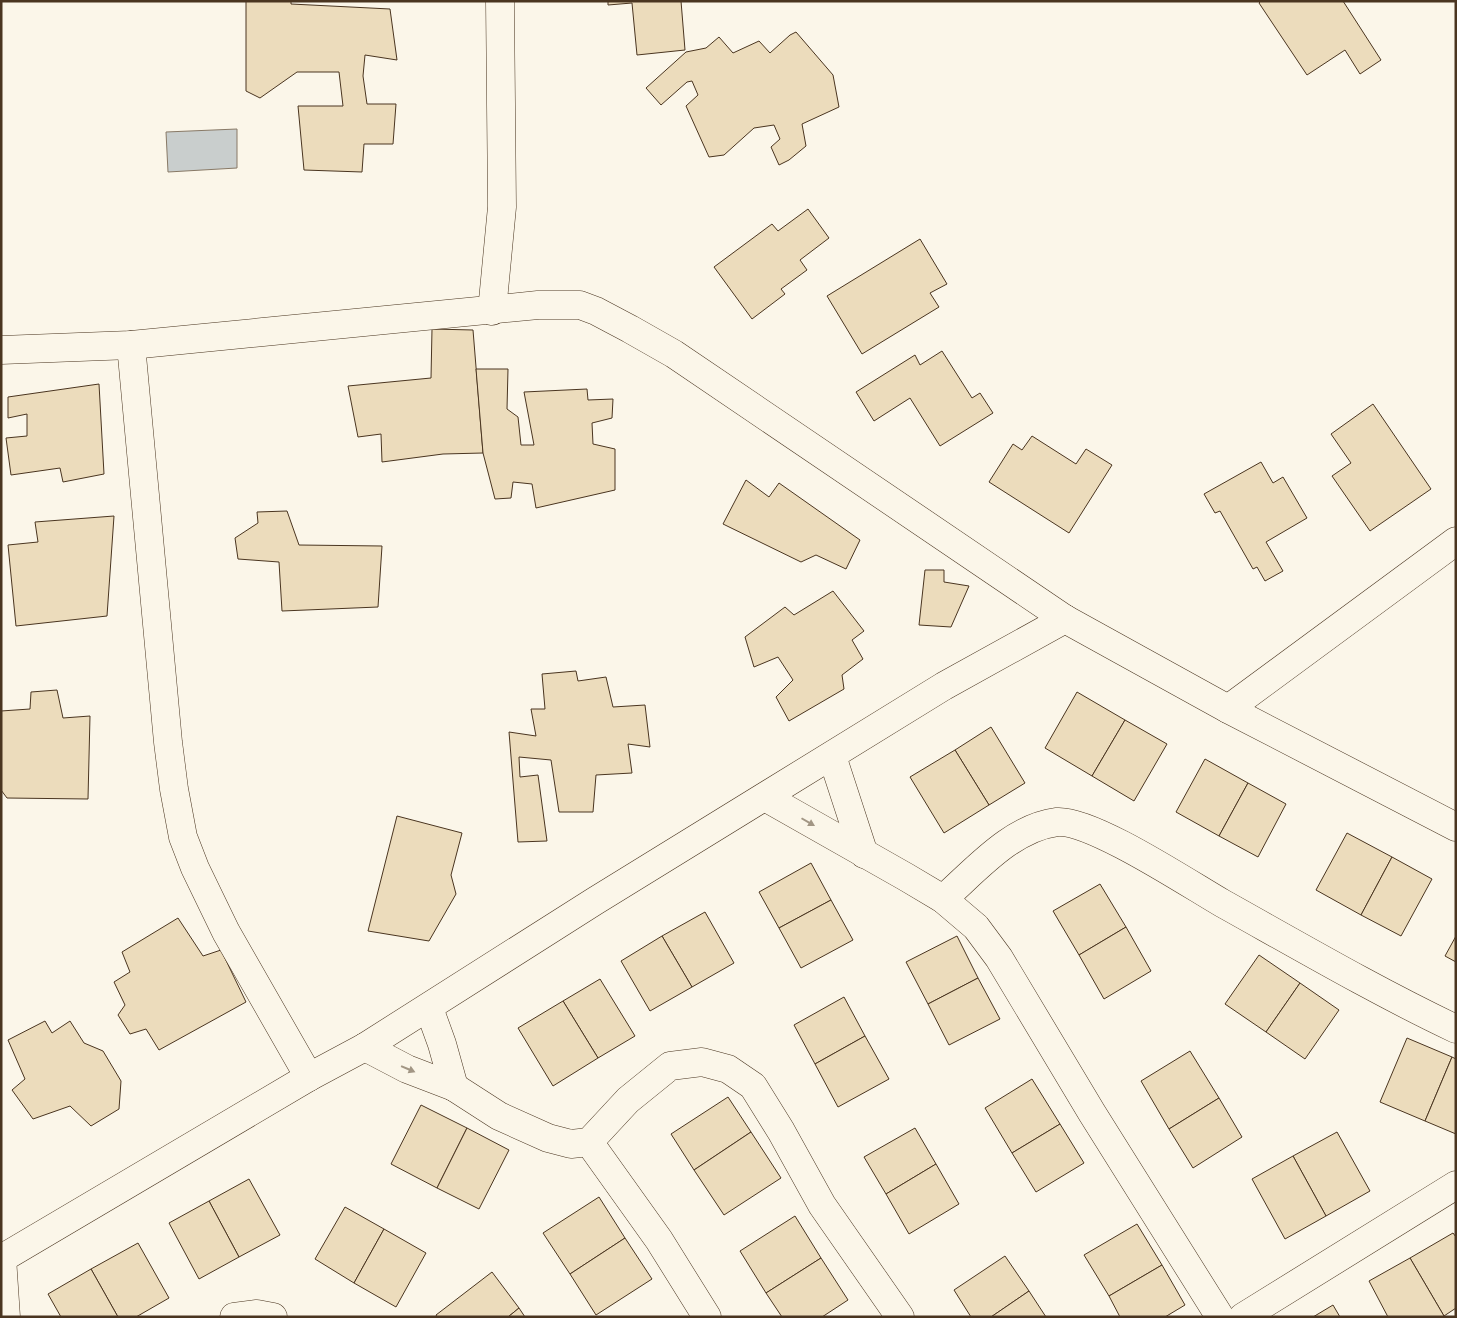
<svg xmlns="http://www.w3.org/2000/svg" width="1457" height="1318" font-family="'Asap Condensed',sans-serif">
<rect width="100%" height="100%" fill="#fbf6e9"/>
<!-- water -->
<path fill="#c9cecd" stroke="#887966" d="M 237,129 L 237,168 L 168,172 L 166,132 Z"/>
<!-- building -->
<g fill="#ecdcbc" stroke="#4a3520">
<path d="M 246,1 L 291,1 L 291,4 L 390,9 L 397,60 L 365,55 L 363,76 L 367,104 L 396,104 L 393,144 L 364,144 L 362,172 L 304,170 L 298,106 L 343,106 L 339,72 L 297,72 L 260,98 L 246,91 Z"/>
<path d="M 608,1 L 681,1 L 685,50 L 637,55 L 632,3 L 608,5 Z"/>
<path d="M 1261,1 L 1343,1 L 1381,60 L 1360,74 L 1345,50 L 1307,75 L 1259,3 Z"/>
<path d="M 796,32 L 833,75 L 839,107 L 802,124 L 806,146 L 789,160 L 779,165 L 771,147 L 780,139 L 774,125 L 754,128 L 724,155 L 709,157 L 686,106 L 698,95 L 692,81 L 687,82 L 661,105 L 646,88 L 686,52 L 706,48 L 719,37 L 733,53 L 759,41 L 770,53 L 790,35 Z"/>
<path d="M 808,209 L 829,238 L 800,260 L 807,270 L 781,289 L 785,294 L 752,319 L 714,267 L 772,224 L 778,231 Z"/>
<path d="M 920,239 L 947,284 L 930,293 L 939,307 L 862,354 L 827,296 Z"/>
<path d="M 432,329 L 473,330 L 483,453 L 443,454 L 382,462 L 381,434 L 358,437 L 348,386 L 431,378 Z"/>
<path d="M 942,351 L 972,398 L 980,393 L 993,413 L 940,446 L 910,398 L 874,421 L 856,392 L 915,355 L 920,365 Z"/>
<path d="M 476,369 L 508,369 L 507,409 L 518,417 L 521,445 L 534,445 L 524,392 L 587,389 L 588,400 L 613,399 L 612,418 L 592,423 L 593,444 L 615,449 L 615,490 L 536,508 L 532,484 L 513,482 L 511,498 L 495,499 L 483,453 Z"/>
<path d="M 99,384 L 104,474 L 63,482 L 60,468 L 11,475 L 6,438 L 27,436 L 27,414 L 8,418 L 8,397 Z"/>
<path d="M 1373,404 L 1431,489 L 1370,531 L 1332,476 L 1351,463 L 1331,434 Z"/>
<path d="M 1032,436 L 1076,464 L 1086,449 L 1112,465 L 1069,533 L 989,482 L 1013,444 L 1022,450 Z"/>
<path d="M 1261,462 L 1273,483 L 1283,477 L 1307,518 L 1266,542 L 1283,571 L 1265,581 L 1257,567 L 1253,569 L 1220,511 L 1215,513 L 1204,494 Z"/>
<path d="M 746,480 L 769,497 L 779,483 L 860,540 L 846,569 L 816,555 L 801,562 L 723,524 Z"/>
<path d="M 287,511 L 299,545 L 382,546 L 378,607 L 282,611 L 279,562 L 238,559 L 235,538 L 258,523 L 257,512 Z"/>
<path d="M 114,516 L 107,616 L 16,626 L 8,545 L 38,542 L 35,522 Z"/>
<path d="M 925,570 L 944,570 L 944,582 L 969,586 L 951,627 L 919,625 Z"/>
<path d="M 833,591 L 864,631 L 852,640 L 863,659 L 842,675 L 844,689 L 789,721 L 776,697 L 793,680 L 778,657 L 754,667 L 745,637 L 785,607 L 794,615 Z"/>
<path d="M 576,671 L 578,681 L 606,677 L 613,707 L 645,705 L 650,747 L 628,744 L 632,773 L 596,775 L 593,812 L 559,812 L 551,760 L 519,757 L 520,777 L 538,775 L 547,841 L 518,842 L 509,732 L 536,736 L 531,709 L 545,709 L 542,674 Z"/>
<path d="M 57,690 L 63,718 L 90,716 L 88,799 L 7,798 L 1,790 L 1,711 L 30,709 L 31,692 Z"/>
<path d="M 1077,692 L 1125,720 L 1092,776 L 1045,748 Z"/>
<path d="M 1125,720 L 1167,744 L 1134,801 L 1092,776 Z"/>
<path d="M 991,727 L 1025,783 L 989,805 L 955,750 Z"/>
<path d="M 955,750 L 989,805 L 944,833 L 910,777 Z"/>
<path d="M 1205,759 L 1248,783 L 1219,836 L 1176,812 Z"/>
<path d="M 1248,783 L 1286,804 L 1258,857 L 1219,836 Z"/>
<path d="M 397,816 L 462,833 L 451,875 L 456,894 L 429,941 L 368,931 Z"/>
<path d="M 1347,833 L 1392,857 L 1361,915 L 1316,890 Z"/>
<path d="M 1392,857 L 1432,879 L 1401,936 L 1361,915 Z"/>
<path d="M 811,863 L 831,900 L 779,928 L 759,892 Z"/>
<path d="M 1100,884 L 1126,927 L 1079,955 L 1053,911 Z"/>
<path d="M 831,900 L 853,940 L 801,968 L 779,928 Z"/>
<path d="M 705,912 L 734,963 L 692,987 L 662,936 Z"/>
<path d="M 178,918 L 203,956 L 221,950 L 246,1002 L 159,1050 L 146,1029 L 130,1034 L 118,1015 L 125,1005 L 114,982 L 130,972 L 122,952 Z"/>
<path d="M 1126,927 L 1151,971 L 1104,999 L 1079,955 Z"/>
<path d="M 662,936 L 692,987 L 650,1011 L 621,961 Z"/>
<path d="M 957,936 L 978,978 L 928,1004 L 906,962 Z"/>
<path d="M 1456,936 L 1456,962 L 1445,956 Z"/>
<path d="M 1259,955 L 1300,983 L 1266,1032 L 1225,1004 Z"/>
<path d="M 978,978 L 1000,1019 L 949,1045 L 928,1004 Z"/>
<path d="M 600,979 L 635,1036 L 598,1058 L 563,1001 Z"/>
<path d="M 1300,983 L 1339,1010 L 1305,1059 L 1266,1032 Z"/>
<path d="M 844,997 L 865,1036 L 815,1064 L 794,1025 Z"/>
<path d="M 563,1001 L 598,1058 L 553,1086 L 518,1028 Z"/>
<path d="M 45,1021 L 52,1033 L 70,1021 L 84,1043 L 103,1051 L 121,1081 L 119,1109 L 91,1126 L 70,1106 L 33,1119 L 12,1090 L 25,1079 L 8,1040 Z"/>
<path d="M 865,1036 L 889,1079 L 838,1107 L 815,1064 Z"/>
<path d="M 1407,1038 L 1452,1057 L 1425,1121 L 1380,1102 Z"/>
<path d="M 1190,1051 L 1219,1098 L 1169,1129 L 1141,1081 Z"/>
<path d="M 1452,1057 L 1456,1059 L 1456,1134 L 1425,1121 Z"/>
<path d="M 1032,1079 L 1060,1124 L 1012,1153 L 985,1108 Z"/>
<path d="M 728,1097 L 751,1132 L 694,1170 L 671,1134 Z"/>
<path d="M 1219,1098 L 1242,1137 L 1193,1168 L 1169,1129 Z"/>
<path d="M 421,1105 L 467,1128 L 437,1188 L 391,1164 Z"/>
<path d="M 1060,1124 L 1084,1163 L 1036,1192 L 1012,1153 Z"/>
<path d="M 467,1128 L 509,1150 L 479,1209 L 437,1188 Z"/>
<path d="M 915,1128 L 936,1164 L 886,1194 L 864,1157 Z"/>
<path d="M 751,1132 L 781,1178 L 724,1215 L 694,1170 Z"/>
<path d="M 1337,1132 L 1370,1191 L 1326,1216 L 1293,1156 Z"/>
<path d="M 1293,1156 L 1326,1216 L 1285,1239 L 1252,1179 Z"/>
<path d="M 936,1164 L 959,1204 L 909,1234 L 886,1194 Z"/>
<path d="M 249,1179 L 280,1235 L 239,1257 L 209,1201 Z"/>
<path d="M 599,1197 L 625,1238 L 570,1274 L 543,1233 Z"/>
<path d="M 209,1201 L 239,1257 L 199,1279 L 169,1223 Z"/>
<path d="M 345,1207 L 384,1229 L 354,1283 L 315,1259 Z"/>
<path d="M 795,1216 L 821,1258 L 766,1293 L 740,1251 Z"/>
<path d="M 1137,1224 L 1162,1265 L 1109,1296 L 1084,1255 Z"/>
<path d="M 384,1229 L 426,1253 L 396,1307 L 354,1283 Z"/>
<path d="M 1453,1233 L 1456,1237 L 1456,1308 L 1444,1316 L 1410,1258 Z"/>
<path d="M 625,1238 L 652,1279 L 596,1315 L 570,1274 Z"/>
<path d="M 138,1243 L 169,1298 L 136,1317 L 118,1317 L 91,1269 Z"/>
<path d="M 1005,1256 L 1029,1291 L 991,1317 L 971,1317 L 954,1290 Z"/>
<path d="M 821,1258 L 848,1300 L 822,1317 L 782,1317 L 766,1293 Z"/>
<path d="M 1410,1258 L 1444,1316 L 1442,1317 L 1388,1317 L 1369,1281 Z"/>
<path d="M 1162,1265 L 1185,1305 L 1165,1317 L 1120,1317 L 1109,1296 Z"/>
<path d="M 91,1269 L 118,1317 L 61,1317 L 48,1294 Z"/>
<path d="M 492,1272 L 519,1308 L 508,1317 L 437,1317 L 436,1315 Z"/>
<path d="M 1029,1291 L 1046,1317 L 991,1317 Z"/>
<path d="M 1333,1305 L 1340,1317 L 1313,1317 Z"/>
<path d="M 519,1308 L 525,1317 L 508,1317 Z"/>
</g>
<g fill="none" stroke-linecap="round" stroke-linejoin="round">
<defs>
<g id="minor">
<path d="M 492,311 L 502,207 L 500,1"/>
<path d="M 131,345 L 168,742 L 174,789 L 183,837 L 195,868 L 226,932 L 309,1077"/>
<path d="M 1,350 L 131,345 L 538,305 L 580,305 L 596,311 L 630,329 L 674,354 L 1065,619 L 1228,709 L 1456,827"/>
<path d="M 1228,709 L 1456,541"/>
<path d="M 832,756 L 864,854"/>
<path d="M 765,797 L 906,877 L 943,899 L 976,927 L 999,958 L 1092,1113 L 1220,1317"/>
<path d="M 943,899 C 976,870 1011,828 1057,822 C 1091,819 1189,884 1222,903 C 1299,946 1376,991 1456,1029"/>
<path d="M 429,1008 L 442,1044 L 454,1087"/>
<path d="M 365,1047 L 407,1069 L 454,1087 L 499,1116 L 548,1138 L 571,1144 L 589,1142 L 628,1100 L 670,1066 L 702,1062 L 728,1069 L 753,1086 L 781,1131 L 822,1205 L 900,1317"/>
<path d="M 589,1142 L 659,1240 L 707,1317"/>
<path d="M 2,1258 L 6,1317"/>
<path d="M 1,1259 L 309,1077 L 365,1047 L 595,901 L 944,686 L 1065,619"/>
<path d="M 234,1317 L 257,1314 L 273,1317"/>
<path d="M 1243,1317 L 1456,1185"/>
</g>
</defs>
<!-- minor casing -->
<use href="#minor" stroke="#4a3520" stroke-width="29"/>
<!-- minor -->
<use href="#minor" stroke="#fbf6e9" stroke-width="28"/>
</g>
<!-- one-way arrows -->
<defs><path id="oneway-solid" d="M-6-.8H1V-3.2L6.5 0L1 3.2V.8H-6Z" transform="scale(1.25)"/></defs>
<g fill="#a29684">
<use href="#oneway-solid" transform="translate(808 822) rotate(30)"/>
<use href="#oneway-solid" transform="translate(408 1069) rotate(23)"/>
</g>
<!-- border -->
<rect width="1457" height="1318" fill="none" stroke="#4a3520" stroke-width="5"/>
</svg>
